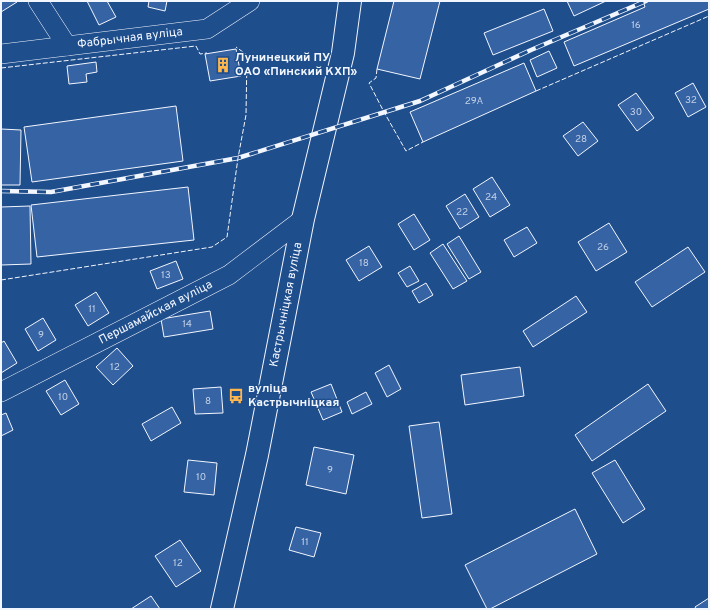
<svg xmlns="http://www.w3.org/2000/svg" width="710" height="610" font-family="Overpass,sans-serif">
<rect width="100%" height="100%" fill="#1f4e8c"/>
<!-- building -->
<g fill="#3563a3" stroke="#f2f6ff">
<path d="M 1,1 L 16,1 L 17,2 L 1,12 Z"/>
<path d="M 87,1 L 107,1 L 116,17 L 99,25 Z"/>
<path d="M 149,1 L 167,1 L 165,11 L 148,7 Z"/>
<path d="M 394,1 L 440,1 L 420,79 L 377,69 Z"/>
<path d="M 567,1 L 606,1 L 574,16 Z"/>
<path d="M 643,1 L 709,1 L 709,9 L 574,66 L 564,42 L 645,7 Z"/>
<path d="M 544,9 L 553,31 L 493,55 L 484,33 Z"/>
<path d="M 236,49 L 241,76 L 210,81 L 205,54 Z"/>
<path d="M 549,51 L 557,68 L 537,77 L 530,60 Z"/>
<path d="M 96,62 L 97,72 L 86,74 L 87,82 L 69,84 L 67,66 Z"/>
<path d="M 524,63 L 536,91 L 423,142 L 410,112 Z"/>
<path d="M 693,83 L 706,107 L 688,117 L 675,93 Z"/>
<path d="M 636,93 L 654,118 L 637,131 L 618,105 Z"/>
<path d="M 176,106 L 183,161 L 32,182 L 24,127 Z"/>
<path d="M 583,122 L 598,141 L 578,156 L 563,136 Z"/>
<path d="M 1,129 L 21,130 L 20,185 L 1,185 Z"/>
<path d="M 492,177 L 510,205 L 490,217 L 473,189 Z"/>
<path d="M 188,187 L 194,240 L 37,257 L 31,205 Z"/>
<path d="M 465,194 L 479,217 L 460,229 L 446,206 Z"/>
<path d="M 30,206 L 31,264 L 1,265 L 1,207 Z"/>
<path d="M 414,214 L 430,240 L 414,250 L 398,224 Z"/>
<path d="M 609,223 L 627,252 L 596,271 L 578,242 Z"/>
<path d="M 527,227 L 537,243 L 514,257 L 504,240 Z"/>
<path d="M 459,236 L 481,272 L 469,279 L 447,244 Z"/>
<path d="M 443,244 L 467,281 L 453,289 L 430,253 Z"/>
<path d="M 369,246 L 382,267 L 359,281 L 346,260 Z"/>
<path d="M 688,247 L 705,272 L 652,307 L 635,282 Z"/>
<path d="M 176,261 L 183,279 L 157,289 L 150,271 Z"/>
<path d="M 410,266 L 419,281 L 407,287 L 398,273 Z"/>
<path d="M 426,283 L 433,295 L 419,303 L 412,291 Z"/>
<path d="M 96,292 L 109,313 L 88,326 L 75,305 Z"/>
<path d="M 576,296 L 587,312 L 533,347 L 523,331 Z"/>
<path d="M 210,311 L 213,329 L 164,337 L 161,319 Z"/>
<path d="M 43,318 L 56,340 L 38,351 L 25,329 Z"/>
<path d="M 4,341 L 17,363 L 1,373 L 1,343 Z"/>
<path d="M 117,348 L 133,366 L 113,385 L 96,367 Z"/>
<path d="M 389,365 L 401,389 L 387,397 L 375,373 Z"/>
<path d="M 520,367 L 524,396 L 465,405 L 461,375 Z"/>
<path d="M 65,380 L 79,404 L 61,415 L 46,391 Z"/>
<path d="M 331,384 L 342,412 L 323,420 L 311,392 Z"/>
<path d="M 648,384 L 666,411 L 592,461 L 575,435 Z"/>
<path d="M 221,387 L 223,413 L 195,414 L 193,389 Z"/>
<path d="M 366,392 L 372,404 L 352,414 L 347,402 Z"/>
<path d="M 172,407 L 181,423 L 151,441 L 142,424 Z"/>
<path d="M 6,413 L 13,430 L 1,436 L 1,415 Z"/>
<path d="M 439,422 L 452,514 L 422,518 L 409,426 Z"/>
<path d="M 314,447 L 354,455 L 346,494 L 306,485 Z"/>
<path d="M 188,460 L 217,463 L 214,495 L 184,492 Z"/>
<path d="M 615,460 L 645,509 L 623,523 L 592,473 Z"/>
<path d="M 575,509 L 597,554 L 490,609 L 487,609 L 465,565 Z"/>
<path d="M 296,527 L 321,533 L 314,557 L 289,550 Z"/>
<path d="M 180,540 L 201,571 L 176,587 L 155,556 Z"/>
<path d="M 151,596 L 160,609 L 131,609 Z"/>
<path d="M 709,598 L 709,609 L 696,609 L 695,607 Z"/>
</g>
<g fill="none" stroke-linecap="round" stroke-linejoin="round">
<defs>
<g id="minor">
<path d="M 38,1 L 67,46"/>
<path id="s1" d="M 1,54 L 207,29 L 250,1"/>
<path id="s2" d="M 1,392 L 229,275 L 303,219"/>
</g>
<g id="major">
<path id="s3" d="M 222,609 L 257,455 L 303,219 L 343,53 L 350,1"/>
</g>
</defs>
<!-- minor casing -->
<use href="#minor" stroke="#f2f6ff" stroke-width="20"/>
<!-- major casing -->
<use href="#major" stroke="#f2f6ff" stroke-width="24"/>
<!-- minor -->
<use href="#minor" stroke="#1f4e8c" stroke-width="19"/>
<!-- major -->
<use href="#major" stroke="#1f4e8c" stroke-width="22"/>
<defs>
<path id="rail" d="M 1,191 L 51,192 L 238,158 L 420,101 L 531,50 L 646,1"/>
</defs>
<!-- rail casing -->
<use href="#rail" stroke="#f2f6ff" stroke-width="4.5"/>
<!-- rail -->
<use href="#rail" stroke="#1f4e8c" stroke-width="3" stroke-dasharray="9" stroke-linecap="butt"/>
<!-- fence -->
<g stroke="#f2f6ff" stroke-width="1" stroke-dasharray="5 2" stroke-linecap="butt">
<path d="M 1,68 L 196,46 L 200,54 L 207,53"/>
<path d="M 377,69 L 376,78 L 369,83 L 384,112 L 406,151 L 423,142"/>
<path d="M 536,91 L 709,16"/>
<path d="M 1,280 L 212,247 L 227,237 L 238,158 L 246,115 L 247,55 L 236,47"/>
</g>
</g>
<!-- icons -->
<defs>
<symbol id="building-bare" viewBox="-9 -9 18 18"><path d="M-4-6H4V6H1V3H-1V6H-4ZM-2.5-4.3h1.7v1.8h-1.7ZM.8-4.3h1.7v1.8H.8ZM-2.5-1h1.7V.8h-1.7ZM.8-1h1.7V.8H.8Z" fill="#ffb74d" stroke="#1f4e8c" stroke-width="2.5" paint-order="stroke"/></symbol>
<symbol id="bus-bare" viewBox="-9 -9 18 18"><path d="M-5-6H5V4H4V6H2V4H-2V6H-4V4H-5ZM-3.5-4V0h7V-4ZM-3.5 1.2v1.5H-2V1.2ZM2 1.2v1.5H3.5V1.2Z" fill="#ffb74d" stroke="#1f4e8c" stroke-width="2.5" paint-order="stroke"/></symbol>
</defs>
<g fill-rule="evenodd">
<use href="#building-bare" x="212" y="54" width="22" height="22"/>
<use href="#bus-bare" x="225" y="385" width="22" height="22"/>
</g>
<g text-anchor="middle" dominant-baseline="central" stroke-width="3" stroke-linejoin="round" paint-order="stroke">
<!-- number labels -->
<g font-size="10" fill="#c3d1e8">
<text x="636" y="25">16</text>
<text x="691" y="100">32</text>
<text x="474" y="101">29А</text>
<text x="636" y="112">30</text>
<text x="581" y="139">28</text>
<text x="491" y="197">24</text>
<text x="462" y="212">22</text>
<text x="603" y="247">26</text>
<text x="364" y="263">18</text>
<text x="166" y="275">13</text>
<text x="92" y="309">11</text>
<text x="187" y="324">14</text>
<text x="41" y="335">9</text>
<text x="115" y="367">12</text>
<text x="63" y="397">10</text>
<text x="208" y="401">8</text>
<text x="330" y="470">9</text>
<text x="201" y="477">10</text>
<text x="305" y="542">11</text>
<text x="178" y="563">12</text>
</g>
<!-- street labels -->
<g font-size="12" fill="#f2f6ff" stroke="#1f4e8c">
<text stroke="none"><textPath href="#s1" startOffset="130">Фабрычная вуліца</textPath></text>
<text stroke="none"><textPath href="#s3" startOffset="311">Кастрычніцкая вуліца</textPath></text>
<text stroke="none"><textPath href="#s2" startOffset="174">Першамайская вуліца</textPath></text>
</g>
<!-- poi labels -->
<g font-size="12" font-weight="bold" fill="#f2f6ff" stroke="#1f4e8c" text-anchor="start">
<text x="235" y="58">Лунинецкий ПУ<tspan x="235" dy="14">ОАО «Пинский КХП»</tspan></text>
<text x="248" y="389">вуліца<tspan x="248" dy="14">Кастрычніцкая</tspan></text>
</g>
</g>
<!-- border -->
<rect width="710" height="610" fill="none" stroke="#f2f6ff" stroke-width="4"/>
</svg>
